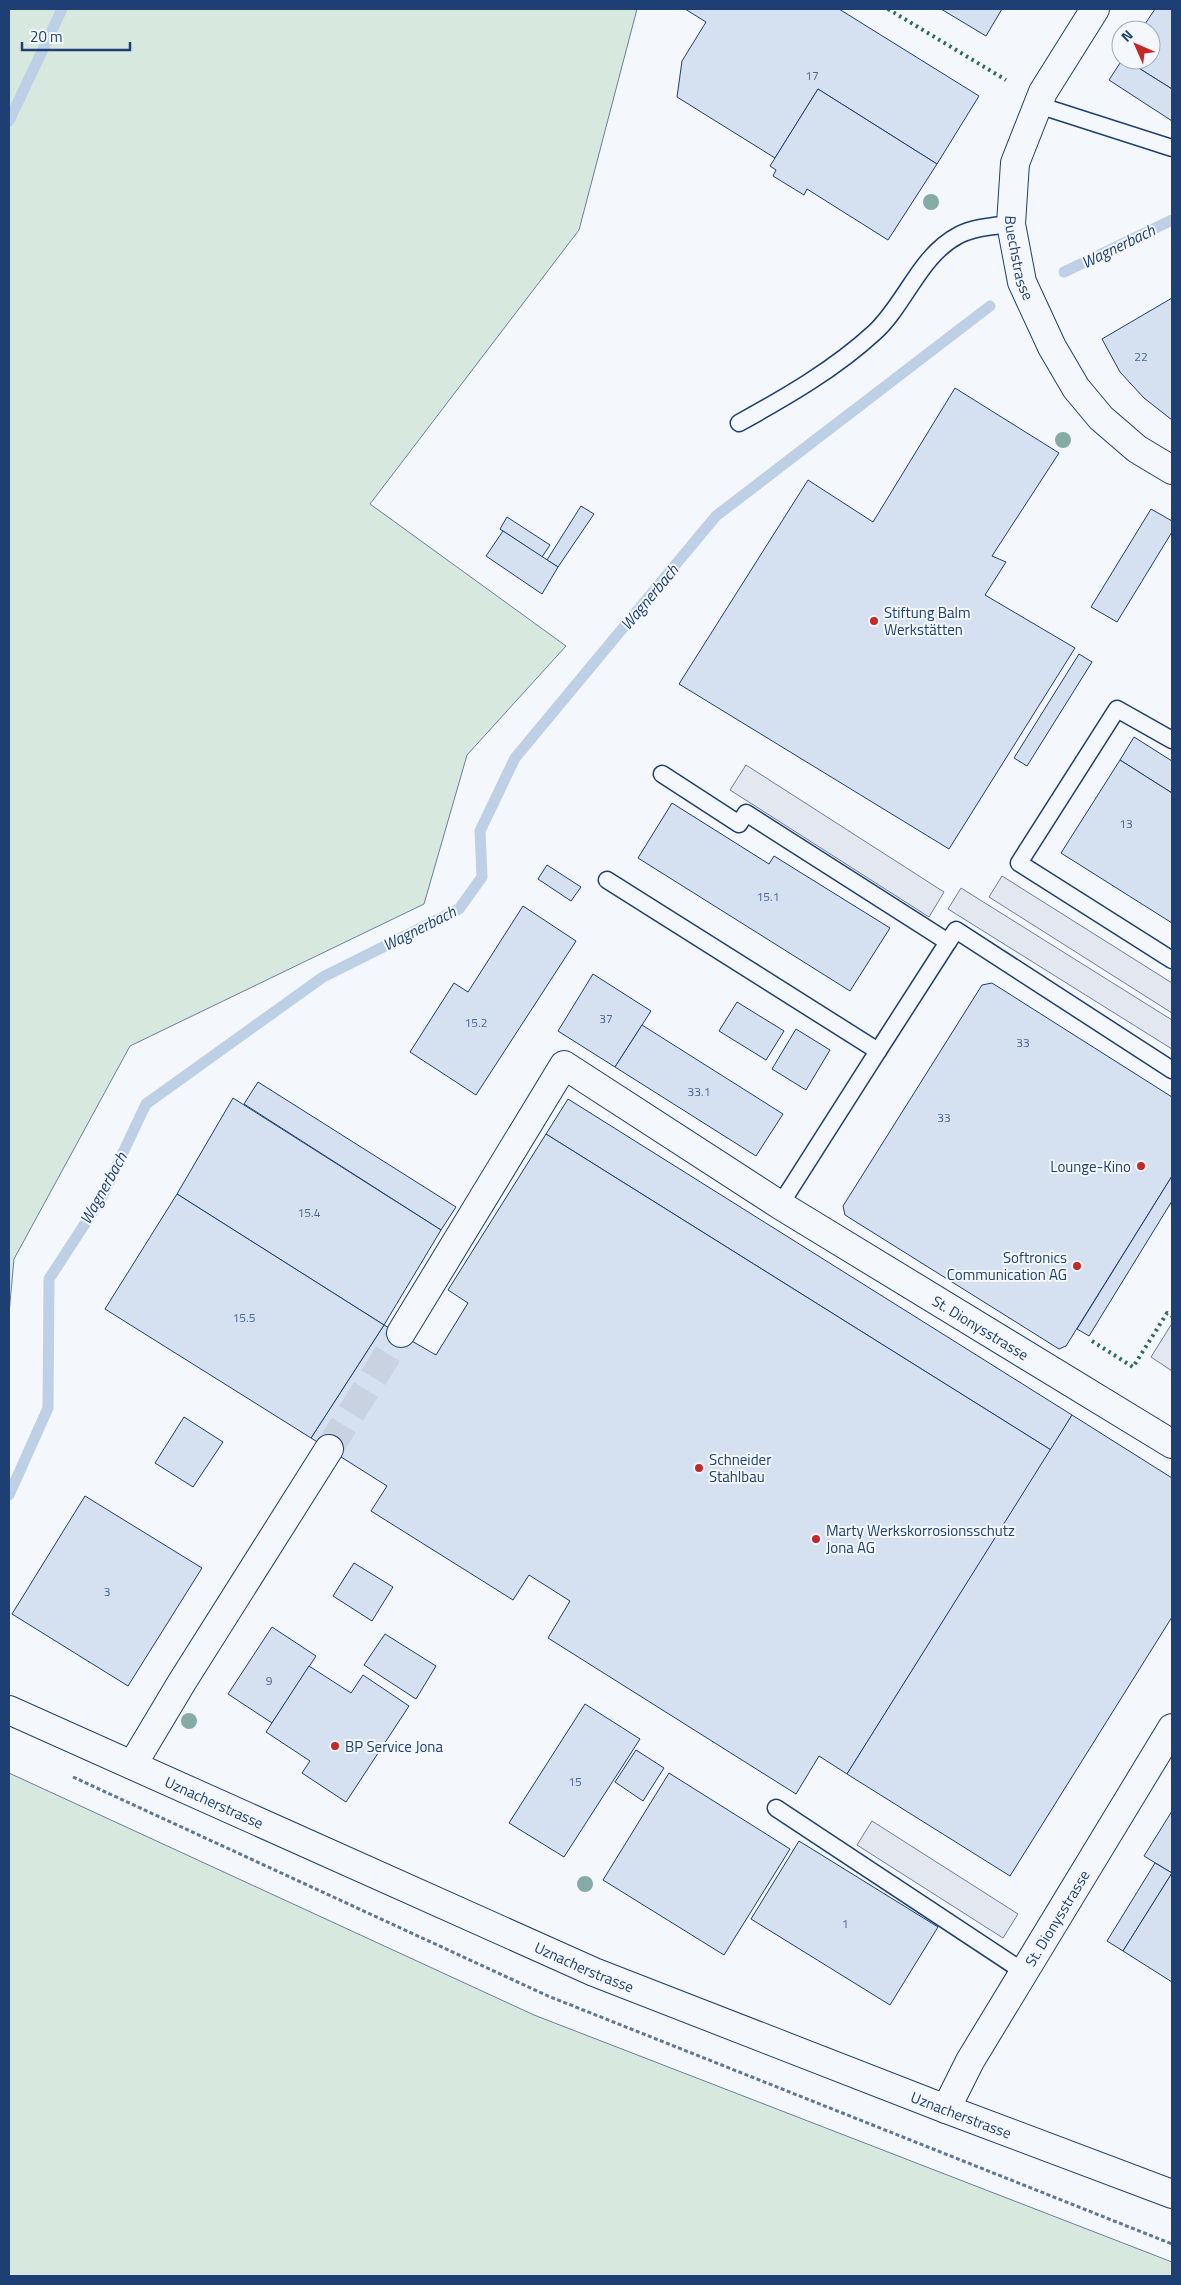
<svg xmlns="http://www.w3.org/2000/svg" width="1181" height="2285" font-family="'Titillium Web',sans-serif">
<rect width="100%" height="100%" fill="#f4f7fb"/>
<!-- green -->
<g fill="#d7e8df" stroke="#687fa3">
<path d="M 9,9 L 637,9 L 579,230 L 370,504 L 566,646 L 467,755 L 424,904 L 130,1046 L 14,1259 L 9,1314 Z"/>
<path d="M 9,1773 L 534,2015 L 1172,2262 L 1172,2276 L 9,2276 Z"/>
</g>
<!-- parking -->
<g fill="#e3e8f0" stroke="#687fa3">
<path d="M 746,765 L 944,892 L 929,917 L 730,790 Z"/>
<path d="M 1002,876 L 1172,983 L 1172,1013 L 989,897 Z"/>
<path d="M 961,888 L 1172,1020 L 1172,1049 L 948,909 Z"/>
<path d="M 1171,1325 L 1172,1326 L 1172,1371 L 1151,1357 Z"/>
<path d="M 872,1821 L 1018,1914 L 1003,1938 L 857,1845 Z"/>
</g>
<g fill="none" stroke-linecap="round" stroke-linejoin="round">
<!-- stream -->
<g stroke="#bed0e5" stroke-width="11">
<path d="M 9,121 L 62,9"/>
<path d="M 1064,272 L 1172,220"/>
<path d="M 9,1495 L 48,1408 L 49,1279 L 101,1199 L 146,1104 L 323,977 L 459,909 L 482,877 L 480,831 L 515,758 L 716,516 L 990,306"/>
</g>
</g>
<!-- building -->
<g fill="#d5e0f0" stroke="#1d3f73">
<path d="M 685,9 L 839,9 L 979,96 L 937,164 L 818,89 L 775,158 L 677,97 L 682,61 L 706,22 Z"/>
<path d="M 941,9 L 1002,9 L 986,36 Z"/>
<path d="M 1155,9 L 1172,9 L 1172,89 L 1126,60 L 1151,60 L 1151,30 L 1141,30 Z"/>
<path d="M 1122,60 L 1126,60 L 1172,89 L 1172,121 L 1109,80 Z"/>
<path d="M 818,89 L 937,164 L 888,240 L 807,189 L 804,195 L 773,176 L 776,170 L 770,166 Z"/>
<path d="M 1172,298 L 1172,420 L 1144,398 L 1120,372 L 1102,339 Z"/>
<path d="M 955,388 L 1059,453 L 992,556 L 1006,562 L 985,595 L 1075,648 L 949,849 L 679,684 L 808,480 L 873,522 Z"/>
<path d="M 581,506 L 594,514 L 558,567 L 547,560 Z"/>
<path d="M 1151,509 L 1172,521 L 1172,532 L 1117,622 L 1091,607 Z"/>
<path d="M 507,517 L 550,545 L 542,557 L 500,529 Z"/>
<path d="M 503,531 L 558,567 L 542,594 L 486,556 Z"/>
<path d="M 1079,654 L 1092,662 L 1027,766 L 1014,758 Z"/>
<path d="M 1134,737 L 1172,761 L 1172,793 L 1120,760 Z"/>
<path d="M 1120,760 L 1172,793 L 1172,923 L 1061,853 Z"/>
<path d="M 672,803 L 769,864 L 774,856 L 890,928 L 850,991 L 638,858 Z"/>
<path d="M 547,865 L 581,887 L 571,901 L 538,879 Z"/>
<path d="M 523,906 L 576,941 L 476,1095 L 410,1052 L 454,983 L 468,992 Z"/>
<path d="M 593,974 L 651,1011 L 615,1067 L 558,1031 Z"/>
<path d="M 992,983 L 1172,1097 L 1172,1176 L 1066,1346 L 1059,1349 L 845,1215 L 843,1206 L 982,985 Z"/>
<path d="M 737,1002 L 784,1031 L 766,1060 L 719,1031 Z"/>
<path d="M 642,1025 L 783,1114 L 756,1156 L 615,1067 Z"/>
<path d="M 796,1029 L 830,1050 L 806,1090 L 772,1069 Z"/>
<path d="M 258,1082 L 456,1207 L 441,1230 L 244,1104 Z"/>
<path d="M 233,1098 L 441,1230 L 384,1325 L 177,1194 Z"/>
<path d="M 568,1099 L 1072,1415 L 1051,1450 L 546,1134 Z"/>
<path d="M 546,1134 L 1051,1450 L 847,1774 L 819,1756 L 796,1794 L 548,1638 L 570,1601 L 529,1575 L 513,1600 L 371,1511 L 387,1486 L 311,1438 L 384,1325 L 436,1355 L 468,1303 L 448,1290 Z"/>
<path d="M 1172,1176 L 1172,1201 L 1089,1336 L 1077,1329 Z"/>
<path d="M 177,1194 L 384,1325 L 311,1438 L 105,1309 Z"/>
<path d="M 1072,1415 L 1172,1478 L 1172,1617 L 1010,1876 L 847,1774 Z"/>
<path d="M 184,1417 L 223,1442 L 193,1487 L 155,1463 Z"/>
<path d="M 85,1496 L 202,1568 L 128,1686 L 12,1614 Z"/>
<path d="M 354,1563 L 393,1587 L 372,1621 L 333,1596 Z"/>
<path d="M 272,1627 L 316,1656 L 272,1723 L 228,1694 Z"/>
<path d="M 385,1634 L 436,1666 L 416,1699 L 364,1665 Z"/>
<path d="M 309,1666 L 351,1693 L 363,1675 L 409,1706 L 346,1802 L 302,1773 L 310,1761 L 266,1732 Z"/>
<path d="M 585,1704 L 640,1739 L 564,1857 L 509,1823 Z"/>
<path d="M 636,1750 L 664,1768 L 643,1801 L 615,1782 Z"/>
<path d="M 669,1773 L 790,1849 L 724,1955 L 603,1880 Z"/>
<path d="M 1172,1811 L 1172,1873 L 1144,1856 Z"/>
<path d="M 799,1841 L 938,1927 L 890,2005 L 751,1919 Z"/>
<path d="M 1155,1863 L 1172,1873 L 1123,1951 L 1107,1941 Z"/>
<path d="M 1172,1873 L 1172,1982 L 1123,1951 Z"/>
</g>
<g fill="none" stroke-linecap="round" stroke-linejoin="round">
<!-- minor-tunnel -->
<path stroke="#c9d2e0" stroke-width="28" stroke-dasharray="28 14" stroke-linecap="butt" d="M 329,1449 L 401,1333"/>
<defs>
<g id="service">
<path d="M 1038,105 L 1172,148"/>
<path d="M 739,423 C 786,397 835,369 875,332 C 906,303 920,255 959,235 C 974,227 995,226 1011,224"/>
<path d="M 1172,740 L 1117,709 L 1019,863 L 1172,960"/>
<path d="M 662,774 L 739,824 L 746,813 L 948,942 L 878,1051"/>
<path d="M 607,880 L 878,1051 L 780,1205"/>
<path d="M 948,942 L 956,930 L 1172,1070"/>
<path d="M 776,1808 L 1024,1972"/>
</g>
<g id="minor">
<path id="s1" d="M 1095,9 L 1043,92 L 1015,163 L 1011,224 L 1022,282 L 1052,347 L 1076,388 L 1101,418 L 1137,449 L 1172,470"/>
<path id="s2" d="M 401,1333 L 564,1065 L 780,1205 L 1172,1444"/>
<path d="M 133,1764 L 182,1682 L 329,1449"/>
<path id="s3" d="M 946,2109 L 970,2061 L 1172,1728"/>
</g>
<g id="primary">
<path id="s4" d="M 9,1710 L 594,1972 L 946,2109 L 1172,2194"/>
</g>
</defs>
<!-- service casing -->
<use href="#service" stroke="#1d3f73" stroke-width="19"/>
<!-- minor casing -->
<use href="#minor" stroke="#1d3f73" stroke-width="30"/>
<!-- primary casing -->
<use href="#primary" stroke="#1d3f73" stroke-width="30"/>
<!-- path -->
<path stroke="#5e769c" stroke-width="3" stroke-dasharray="4 2.5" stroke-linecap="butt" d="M 73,1777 L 548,1996 L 1172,2244"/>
<!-- service -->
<use href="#service" stroke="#f4f7fb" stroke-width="16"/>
<!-- minor -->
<use href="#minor" stroke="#f4f7fb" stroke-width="28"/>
<!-- primary -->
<use href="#primary" stroke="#f4f7fb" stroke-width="28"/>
<!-- hedge -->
<g stroke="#2c6c60" stroke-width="4" stroke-dasharray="2.5 4" stroke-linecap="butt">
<path d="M 888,9 L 1006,80"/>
<path d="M 1092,1341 L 1133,1367 L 1167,1313 L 1172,1316"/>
</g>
</g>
<!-- trees -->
<g fill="#86aba6">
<circle cx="931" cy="202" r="8"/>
<circle cx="1063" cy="440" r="8"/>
<circle cx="189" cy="1721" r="8"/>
<circle cx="585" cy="1884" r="8"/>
</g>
<!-- markers -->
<g fill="#c62828" stroke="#f4f7fb" stroke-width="2">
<circle cx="874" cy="621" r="5"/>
<circle cx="1141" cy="1166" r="5"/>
<circle cx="1077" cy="1266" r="5"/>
<circle cx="699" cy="1468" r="5"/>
<circle cx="816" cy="1539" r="5"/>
<circle cx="335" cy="1746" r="5"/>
</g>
<g text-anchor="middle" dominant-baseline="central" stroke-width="4" stroke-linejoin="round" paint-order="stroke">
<!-- number labels -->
<g font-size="12" fill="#4b6792">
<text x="812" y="75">17</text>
<text x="1141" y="356">22</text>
<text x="1126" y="823">13</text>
<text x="768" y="896">15.1</text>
<text x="606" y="1018">37</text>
<text x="476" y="1022">15.2</text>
<text x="1023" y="1042">33</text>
<text x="699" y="1091">33.1</text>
<text x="944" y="1117">33</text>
<text x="309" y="1212">15.4</text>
<text x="244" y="1317">15.5</text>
<text x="107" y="1591">3</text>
<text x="269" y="1680">9</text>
<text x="575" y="1781">15</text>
<text x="845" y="1923">1</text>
</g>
<!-- street labels -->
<g font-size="15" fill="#1d3f73" stroke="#f4f7fb">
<text stroke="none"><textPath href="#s1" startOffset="270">Buechstrasse</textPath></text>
<text stroke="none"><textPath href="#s2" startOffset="806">St. Dionysstrasse</textPath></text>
<text stroke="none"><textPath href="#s4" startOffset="225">Uznacherstrasse</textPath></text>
<text stroke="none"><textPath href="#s3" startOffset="221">St. Dionysstrasse</textPath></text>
<text stroke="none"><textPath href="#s4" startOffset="630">Uznacherstrasse</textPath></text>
<text stroke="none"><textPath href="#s4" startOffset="1035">Uznacherstrasse</textPath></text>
</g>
<!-- poi labels -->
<g font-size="15" fill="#1d3f73" stroke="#f4f7fb" text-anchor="start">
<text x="884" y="612">Stiftung Balm<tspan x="884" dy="17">Werkstätten</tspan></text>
<text x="1131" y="1166" text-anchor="end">Lounge-Kino</text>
<text x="1067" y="1257" text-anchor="end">Softronics<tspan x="1067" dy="17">Communication AG</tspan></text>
<text x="709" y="1459">Schneider<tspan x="709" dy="17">Stahlbau</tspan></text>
<text x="826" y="1530">Marty Werkskorrosionsschutz<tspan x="826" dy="17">Jona AG</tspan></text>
<text x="345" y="1746">BP Service Jona</text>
</g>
<!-- water labels -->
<g font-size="16" font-style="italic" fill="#1d3f73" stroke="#f4f7fb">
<text transform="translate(1118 246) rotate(-26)">Wagnerbach</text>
<text transform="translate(649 597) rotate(-50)">Wagnerbach</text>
<text transform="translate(419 928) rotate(-27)">Wagnerbach</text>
<text transform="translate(103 1188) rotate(-61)">Wagnerbach</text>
</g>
</g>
<!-- border -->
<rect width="1181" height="2285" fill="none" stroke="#1d3f73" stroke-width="20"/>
<!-- north arrow -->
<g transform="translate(1136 45) rotate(315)"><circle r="24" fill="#f4f7fb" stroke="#9eadc5"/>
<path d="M0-4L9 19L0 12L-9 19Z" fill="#c62828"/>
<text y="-8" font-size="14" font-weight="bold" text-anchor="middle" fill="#1d3f73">N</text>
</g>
<!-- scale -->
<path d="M22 42v8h108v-8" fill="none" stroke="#1d3f73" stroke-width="2.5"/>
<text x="30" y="42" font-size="15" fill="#1d3f73" stroke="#f4f7fb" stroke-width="4" paint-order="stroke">20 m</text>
</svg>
